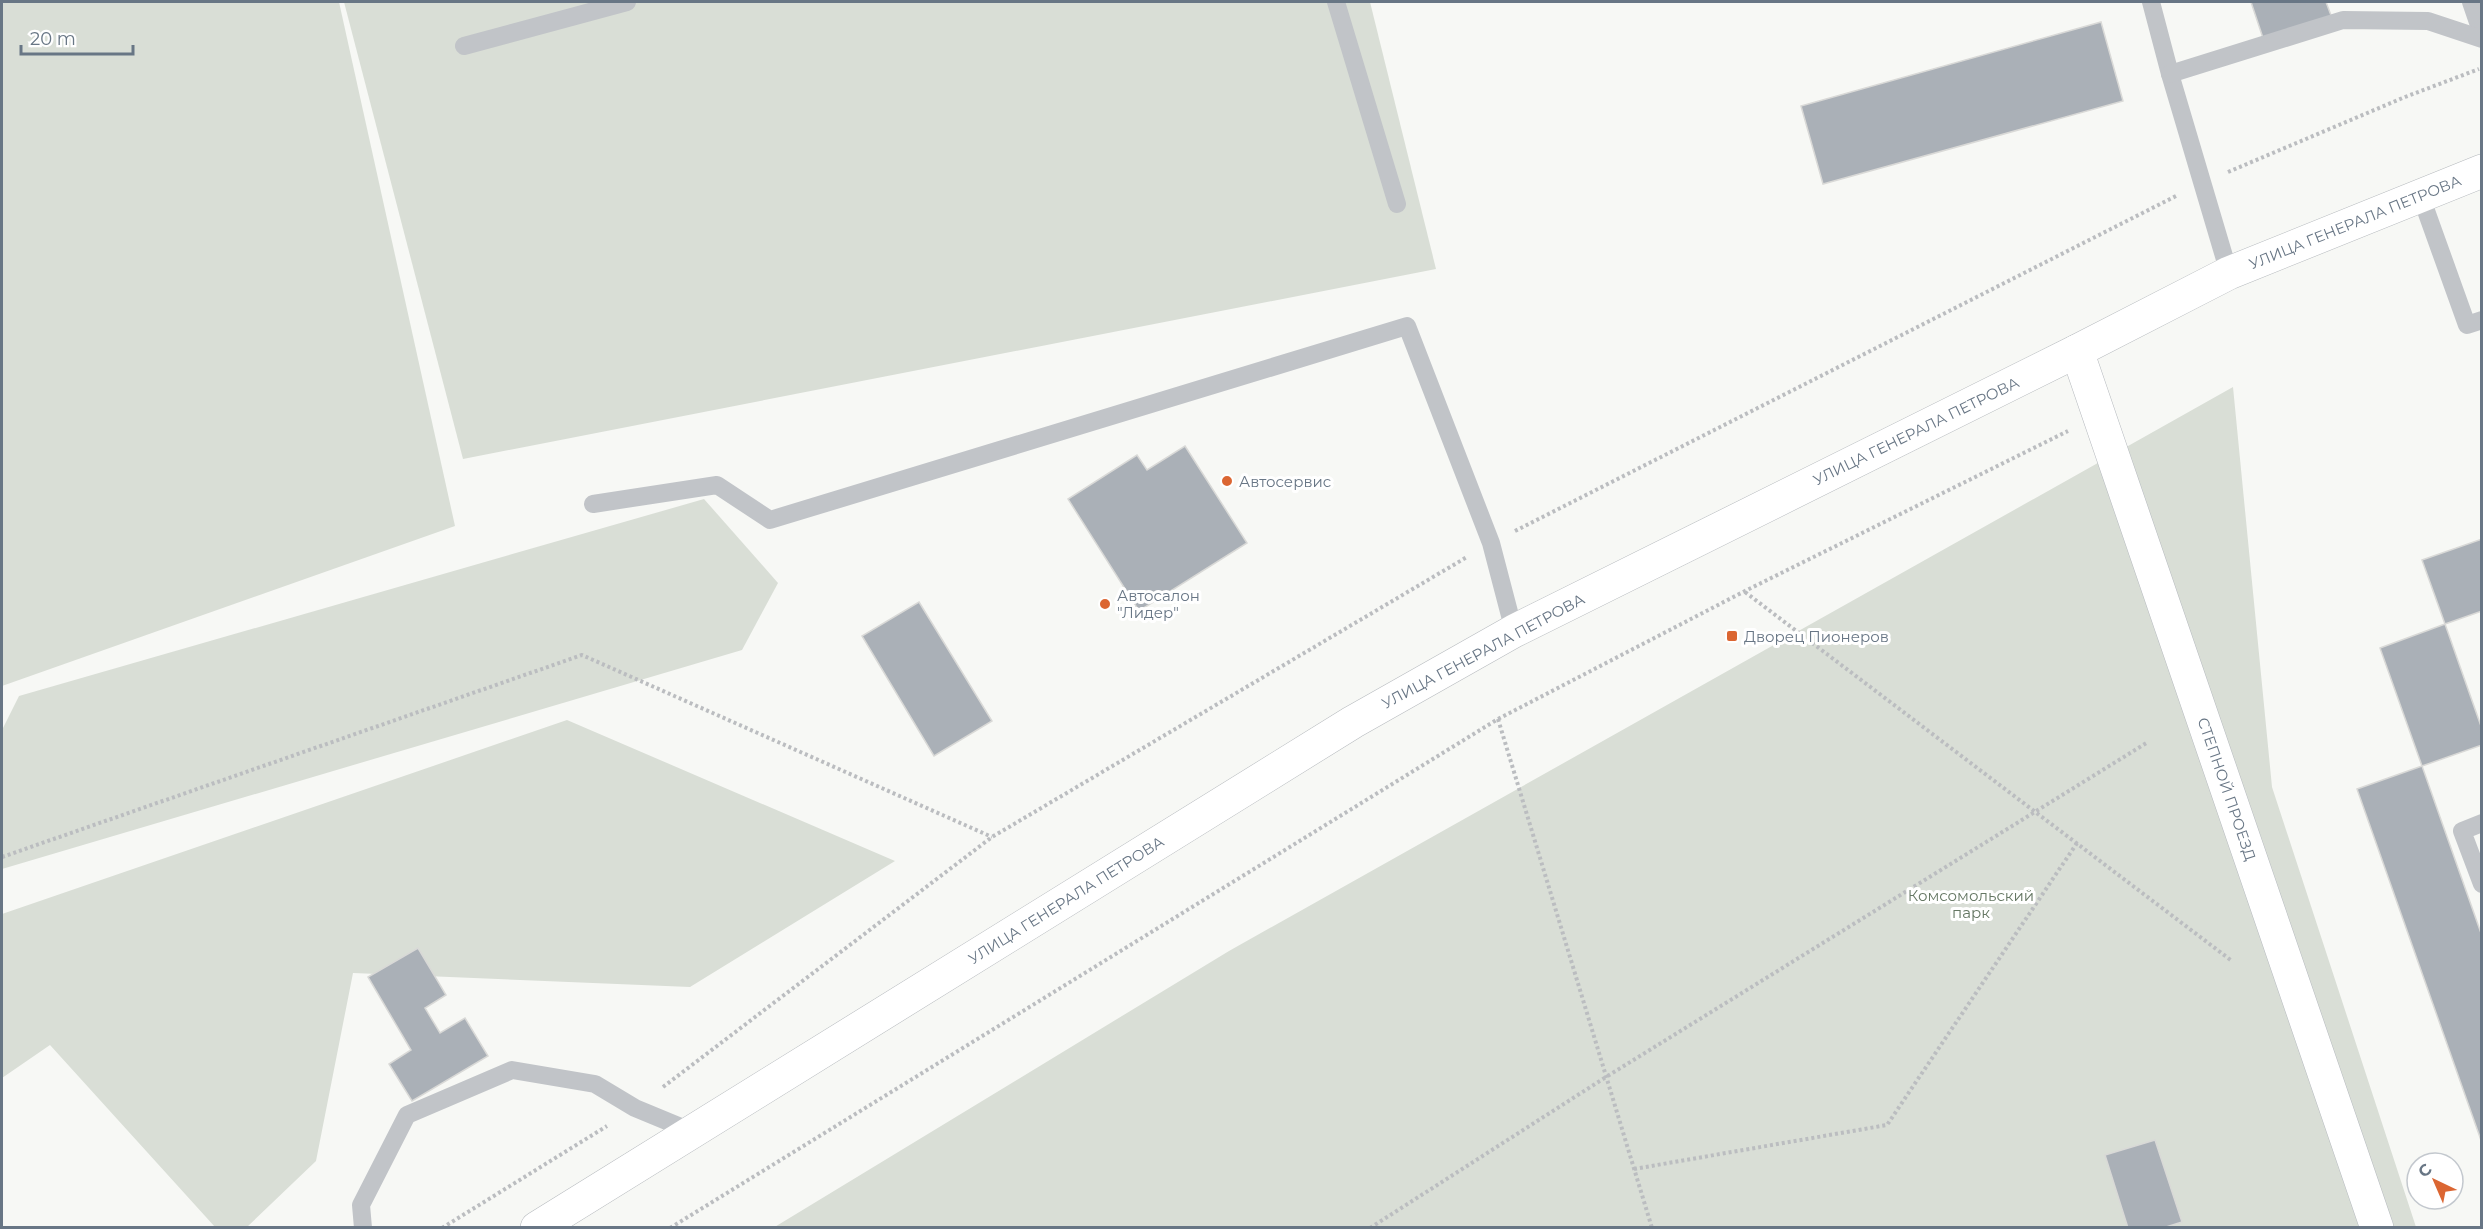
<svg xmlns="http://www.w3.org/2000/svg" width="2483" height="1229" font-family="Montserrat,sans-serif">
<rect width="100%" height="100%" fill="#f7f8f5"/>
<!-- green -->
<g fill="#d9ded6">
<path d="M 2,2 L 339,2 L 455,526 L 2,686 Z"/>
<path d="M 344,2 L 1370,2 L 1436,269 L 463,459 Z"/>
<path d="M 2233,387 L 2272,787 L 2416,1227 L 773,1228 L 1229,951 Z"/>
<path d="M 704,499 L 778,583 L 742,650 L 2,869 L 2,730 L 19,696 Z"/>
<path d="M 567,720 L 895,861 L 690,987 L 353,973 L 316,1161 L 247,1227 L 215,1227 L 50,1045 L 2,1078 L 2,914 Z"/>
</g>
<!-- building -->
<g fill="#aab0b7" stroke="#d9d9d7" stroke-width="1.5">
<path d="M 2251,2 L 2326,2 L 2332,18 L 2264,41 Z"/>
<path d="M 2101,22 L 2123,101 L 1823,184 L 1801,106 Z"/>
<path d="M 1185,446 L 1247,543 L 1139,611 L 1068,499 L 1137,455 L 1147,470 Z"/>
<path d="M 2482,539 L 2482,611 L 2445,624 L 2422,560 Z"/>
<path d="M 919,602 L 992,721 L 934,756 L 862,636 Z"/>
<path d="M 2445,624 L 2482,729 L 2482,745 L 2422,766 L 2380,648 Z"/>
<path d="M 2422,766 L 2482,936 L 2482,1143 L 2357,789 Z"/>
<path d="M 418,948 L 446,995 L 425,1008 L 440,1033 L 465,1018 L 488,1056 L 412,1101 L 389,1064 L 411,1050 L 368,977 Z"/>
<path d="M 2155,1140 L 2182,1222 L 2163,1228 L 2128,1228 L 2105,1155 Z"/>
</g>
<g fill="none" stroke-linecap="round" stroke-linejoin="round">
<defs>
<path id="secondary" d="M 2077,351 L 2377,1228"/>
<path id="primary" d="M 537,1228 L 1353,722 L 1514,631 L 2077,351 L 2229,273 L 2482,171"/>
</defs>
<!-- secondary casing -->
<use href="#secondary" stroke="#b6babf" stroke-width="34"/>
<!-- primary casing -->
<use href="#primary" stroke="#b6babe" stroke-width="34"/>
<!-- path -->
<g stroke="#bbbdc0" stroke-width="4" stroke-dasharray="3 3" stroke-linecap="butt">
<path d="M 2228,172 L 2405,97 L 2479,69"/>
<path d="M 1515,531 L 2178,195"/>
<path d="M 1745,592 L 2232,961"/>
<path d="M 1498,719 L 1652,1228"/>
<path d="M 2,857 L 582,655 L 992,837"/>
<path d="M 663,1087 L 992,837 L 1467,557"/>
<path d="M 1634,1169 L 1887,1125 L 2077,843"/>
<path d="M 442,1228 L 607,1126"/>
<path d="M 670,1228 L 1498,719 L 1745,591 L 2068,431"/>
<path d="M 1370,1228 L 1606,1077 L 2148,742"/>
</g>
<!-- lane -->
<g stroke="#c1c4c8" stroke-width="18">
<path d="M 1336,2 L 1397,204"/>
<path d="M 2151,2 L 2170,74 L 2229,273"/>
<path d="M 2471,2 L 2482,34"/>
<path d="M 464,46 L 627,2"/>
<path d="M 2170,74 L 2343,20 L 2428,21 L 2482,39"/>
<path d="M 2420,194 L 2467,325 L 2482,320"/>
<path d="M 593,504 L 717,485 L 770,520 L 1407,326 L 1491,543 L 1514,631"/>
<path d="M 2482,823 L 2462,831 L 2482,884"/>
<path d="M 363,1228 L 361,1205 L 407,1115 L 512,1070 L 595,1084 L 635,1108 L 693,1132"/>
</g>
<!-- secondary -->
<use href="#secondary" stroke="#fff" stroke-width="33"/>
<!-- primary -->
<use href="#primary" stroke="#fff" stroke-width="33"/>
</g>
<!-- markers -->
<g fill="#db6632" stroke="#fff" stroke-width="2">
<circle cx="1227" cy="481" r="6"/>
<circle cx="1105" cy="604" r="6"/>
<rect x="1726" y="630" width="12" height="12" rx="3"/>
</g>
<g text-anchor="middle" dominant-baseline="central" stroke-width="6" stroke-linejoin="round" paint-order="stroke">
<!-- street labels -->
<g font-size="15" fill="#687685" stroke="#fff">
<text transform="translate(2355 222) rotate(-22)">УЛИЦА ГЕНЕРАЛА ПЕТРОВА</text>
<text transform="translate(1916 431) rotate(-26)">УЛИЦА ГЕНЕРАЛА ПЕТРОВА</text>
<text transform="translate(1483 651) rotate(-28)">УЛИЦА ГЕНЕРАЛА ПЕТРОВА</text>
<text transform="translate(2227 789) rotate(71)">СТЕПНОЙ ПРОЕЗД</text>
<text transform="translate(1066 900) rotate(-32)">УЛИЦА ГЕНЕРАЛА ПЕТРОВА</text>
</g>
<!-- poi labels -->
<g font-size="15" fill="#687685" stroke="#fff" text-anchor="start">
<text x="1239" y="481">Автосервис</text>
<text x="1117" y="595">Автосалон<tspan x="1117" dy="17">"Лидер"</tspan></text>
<text x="1744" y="636">Дворец Пионеров</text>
</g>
<!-- park labels -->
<g font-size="15" fill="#657763" stroke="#fff">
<text x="1971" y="895">Комсомольский<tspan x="1971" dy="17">парк</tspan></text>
</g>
</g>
<!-- border -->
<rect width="2483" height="1229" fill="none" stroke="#687685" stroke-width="6"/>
<!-- north arrow -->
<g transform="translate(2435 1181) rotate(316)"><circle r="28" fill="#ffffff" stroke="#c3c8ce" stroke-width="1.5"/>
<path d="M0-4.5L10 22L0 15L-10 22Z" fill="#db6632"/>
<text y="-9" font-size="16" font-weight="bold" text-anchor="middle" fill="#687685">С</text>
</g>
<!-- scale -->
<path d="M21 45v9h112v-9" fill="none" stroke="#687685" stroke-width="3"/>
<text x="30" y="45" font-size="18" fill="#687685" stroke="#ffffff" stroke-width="4.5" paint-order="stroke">20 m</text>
</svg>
